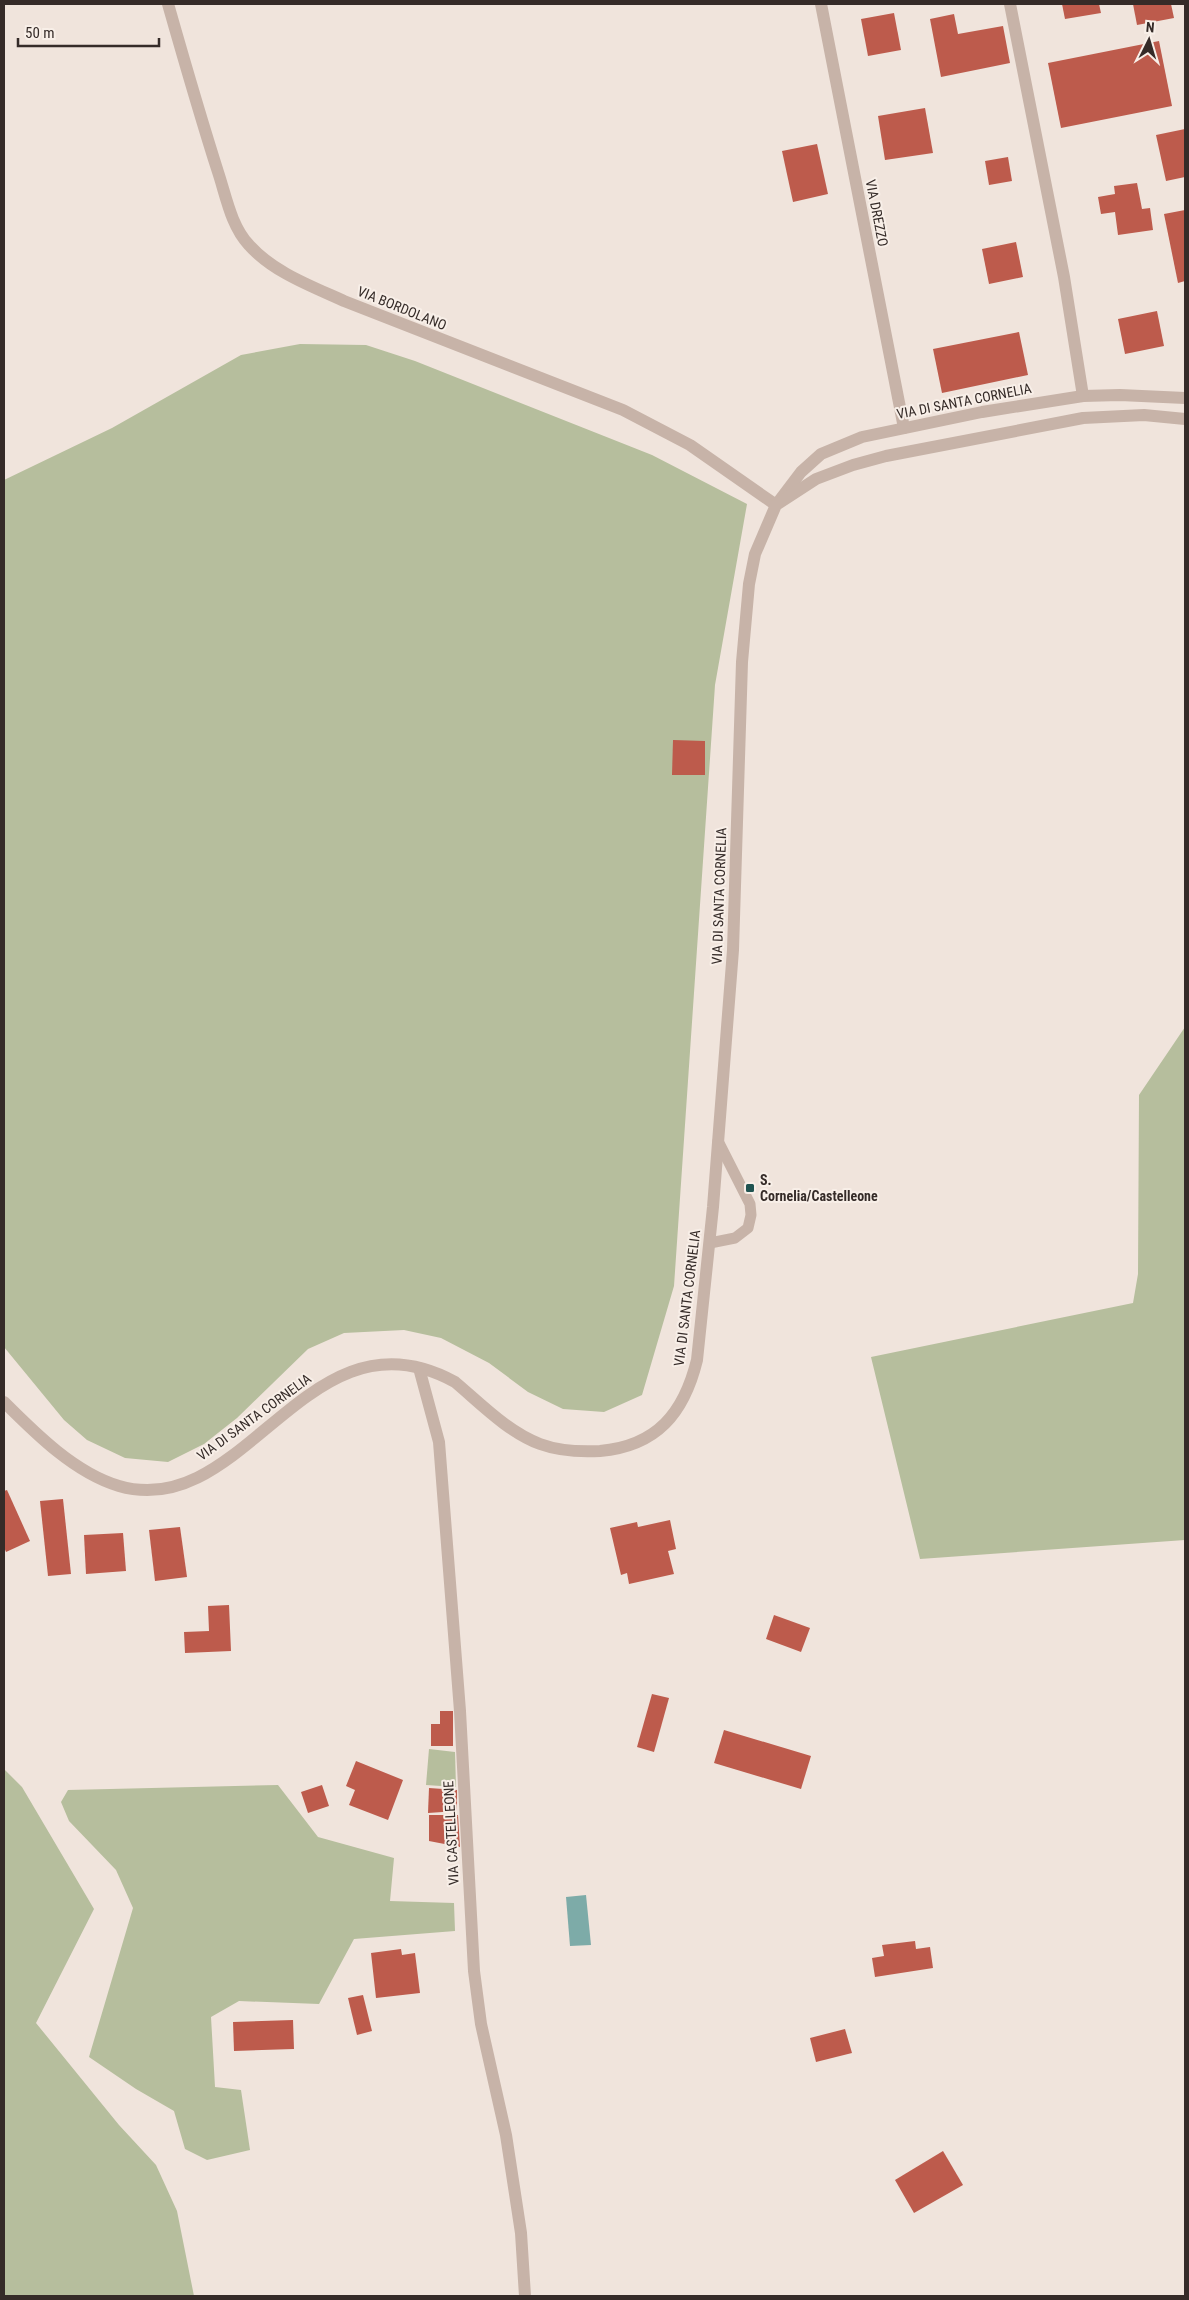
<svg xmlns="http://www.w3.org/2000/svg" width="1189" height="2300" font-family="'Roboto Condensed',sans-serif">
<rect width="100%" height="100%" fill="#f0e4dc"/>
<!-- green -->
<g fill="#b6be9d">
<path d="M 300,344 L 366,345 L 415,361 L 652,455 L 747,504 L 715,685 L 674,1286 L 642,1395 L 604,1412 L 563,1409 L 528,1392 L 489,1363 L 441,1338 L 404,1330 L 344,1333 L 308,1349 L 237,1418 L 204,1444 L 168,1462 L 125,1458 L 87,1440 L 64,1420 L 4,1347 L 4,480 L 112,428 L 241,355 Z"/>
<path d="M 1185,1027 L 1185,1540 L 920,1559 L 871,1357 L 1133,1303 L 1138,1274 L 1139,1095 Z"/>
<path d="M 429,1749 L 455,1752 L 456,1787 L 426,1785 Z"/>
<path d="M 4,1769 L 22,1787 L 94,1909 L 36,2023 L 119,2125 L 156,2165 L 177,2211 L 194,2296 L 4,2296 Z"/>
<path d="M 278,1785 L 318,1837 L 394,1858 L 390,1901 L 454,1903 L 455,1931 L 354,1939 L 319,2004 L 239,2001 L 211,2017 L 215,2087 L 241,2090 L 250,2150 L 207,2160 L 185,2149 L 174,2111 L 136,2089 L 89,2057 L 133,1908 L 116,1870 L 69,1821 L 61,1802 L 68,1790 Z"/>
</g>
<!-- water -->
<path fill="#7daba8" d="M 586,1895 L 591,1945 L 570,1946 L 566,1897 Z"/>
<!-- building -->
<g fill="#bd5b4c">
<path d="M 1062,4 L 1099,4 L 1101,13 L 1065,19 Z"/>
<path d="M 1133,4 L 1171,4 L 1174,18 L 1137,25 Z"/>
<path d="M 894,13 L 901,50 L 868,56 L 861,19 Z"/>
<path d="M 954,14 L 958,34 L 1003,26 L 1010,63 L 941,77 L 930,19 Z"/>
<path d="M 1159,41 L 1172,106 L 1061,128 L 1048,63 Z"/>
<path d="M 925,108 L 933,153 L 885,160 L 878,116 Z"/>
<path d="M 1185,129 L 1185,177 L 1166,181 L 1156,135 Z"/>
<path d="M 817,144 L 828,194 L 793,202 L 782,151 Z"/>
<path d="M 1008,157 L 1012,181 L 989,185 L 985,161 Z"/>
<path d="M 1137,183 L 1142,209 L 1150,208 L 1153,230 L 1118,235 L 1115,212 L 1101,214 L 1098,197 L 1115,194 L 1114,186 Z"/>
<path d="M 1185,210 L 1185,281 L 1178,283 L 1164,214 Z"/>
<path d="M 1016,242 L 1023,277 L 989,284 L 982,249 Z"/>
<path d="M 1157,311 L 1164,346 L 1125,354 L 1118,319 Z"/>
<path d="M 1019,332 L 1028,375 L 942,393 L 933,349 Z"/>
<path d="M 673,740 L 705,741 L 705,775 L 672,775 Z"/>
<path d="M 7,1490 L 30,1541 L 6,1552 L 4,1547 L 4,1491 Z"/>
<path d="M 63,1499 L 71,1574 L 48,1576 L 40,1501 Z"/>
<path d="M 670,1520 L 676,1549 L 668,1551 L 674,1574 L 629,1584 L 627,1573 L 621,1575 L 610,1528 L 637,1522 L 638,1527 Z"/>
<path d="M 180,1527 L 187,1577 L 155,1581 L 149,1530 Z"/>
<path d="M 123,1533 L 126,1571 L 86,1574 L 84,1535 Z"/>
<path d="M 229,1605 L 231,1651 L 185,1653 L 184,1632 L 209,1631 L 208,1606 Z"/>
<path d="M 774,1615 L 810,1628 L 801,1652 L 766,1639 Z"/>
<path d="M 652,1694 L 669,1698 L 654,1752 L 637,1747 Z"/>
<path d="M 440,1711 L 453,1711 L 453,1746 L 431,1746 L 431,1724 L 440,1724 Z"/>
<path d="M 724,1730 L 811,1756 L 801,1789 L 714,1763 Z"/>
<path d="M 356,1761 L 403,1780 L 388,1820 L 349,1805 L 355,1790 L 346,1786 Z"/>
<path d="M 322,1785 L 329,1806 L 308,1813 L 301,1792 Z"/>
<path d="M 429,1788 L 457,1790 L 457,1811 L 428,1813 Z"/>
<path d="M 429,1815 L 458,1815 L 460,1847 L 429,1841 Z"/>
<path d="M 915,1941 L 916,1949 L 930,1947 L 933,1968 L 875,1977 L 872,1958 L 884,1956 L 882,1945 Z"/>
<path d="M 401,1949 L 402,1955 L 415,1953 L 420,1993 L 376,1998 L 371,1953 Z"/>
<path d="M 363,1995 L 372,2031 L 357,2035 L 348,1998 Z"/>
<path d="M 293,2020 L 294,2049 L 234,2051 L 233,2022 Z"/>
<path d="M 845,2029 L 852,2053 L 816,2062 L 810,2038 Z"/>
<path d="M 943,2151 L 963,2185 L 914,2213 L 895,2180 Z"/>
</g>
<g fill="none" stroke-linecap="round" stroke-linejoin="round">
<!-- service -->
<path stroke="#c7b3a8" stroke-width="11" d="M 710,1243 L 735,1238 L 748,1228 L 751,1215 L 750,1204 L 718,1141"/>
<!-- minor -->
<g stroke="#c7b3a8" stroke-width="12">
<path d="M 168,4 C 184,60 200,116 218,172 C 226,196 231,226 249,245 C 273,272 311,286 344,301 L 623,410 L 690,445 L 776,505 L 801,472 L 821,454 L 862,437 L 982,412 L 1083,396 L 1120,395 L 1185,398"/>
<path d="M 821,4 L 904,428"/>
<path d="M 1010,4 L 1064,277 L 1083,396"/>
<path d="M 419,1368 L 439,1442 L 460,1711 L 474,1971 L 481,2024 L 506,2135 L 521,2233 L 525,2296"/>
</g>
<!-- tertiary -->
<path stroke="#c7b3a8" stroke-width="12" d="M 4,1402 C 36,1434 75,1473 119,1486 C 246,1523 308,1301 455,1382 C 481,1404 508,1432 540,1444 C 559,1451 581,1452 600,1451 C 657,1446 684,1413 697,1360 L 713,1207 L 733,950 L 742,662 L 749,584 L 755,554 L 776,505 L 816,479 L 853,465 L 886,456 L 1083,418 L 1144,415 L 1185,419"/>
</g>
<!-- markers -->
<rect fill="#205351" stroke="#f8efe8" stroke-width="2" x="745" y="1183" width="10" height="10" rx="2.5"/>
<g text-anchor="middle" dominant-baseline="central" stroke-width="4" stroke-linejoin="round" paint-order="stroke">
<!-- street labels -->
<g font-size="14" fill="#352b28" stroke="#f8efe8">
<text transform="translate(877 213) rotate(79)">VIA DREZZO</text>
<text transform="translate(402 308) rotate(22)">VIA BORDOLANO</text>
<text transform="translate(964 401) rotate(-11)">VIA DI SANTA CORNELIA</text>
<text transform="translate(719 896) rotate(-88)">VIA DI SANTA CORNELIA</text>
<text transform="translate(687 1298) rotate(-83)">VIA DI SANTA CORNELIA</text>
<text transform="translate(254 1417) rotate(-36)">VIA DI SANTA CORNELIA</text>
<text transform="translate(451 1833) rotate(-93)">VIA CASTELLEONE</text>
</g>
<!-- poi labels -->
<g font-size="14" font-weight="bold" fill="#352b28" stroke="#f8efe8" text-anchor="start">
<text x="760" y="1180">S.<tspan x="760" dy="16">Cornelia/Castelleone</tspan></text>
</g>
</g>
<!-- border -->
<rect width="1189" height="2300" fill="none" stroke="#352b28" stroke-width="10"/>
<!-- north arrow -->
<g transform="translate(1149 40) rotate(5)" stroke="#f8efe8" stroke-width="4" paint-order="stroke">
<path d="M0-4L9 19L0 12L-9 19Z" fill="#352b28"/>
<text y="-8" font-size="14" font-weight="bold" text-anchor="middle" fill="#352b28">N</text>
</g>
<!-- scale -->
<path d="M18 38v8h141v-8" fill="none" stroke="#352b28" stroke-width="2.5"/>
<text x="25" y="38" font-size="15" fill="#352b28" stroke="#f8efe8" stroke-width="4" paint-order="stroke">50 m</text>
</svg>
